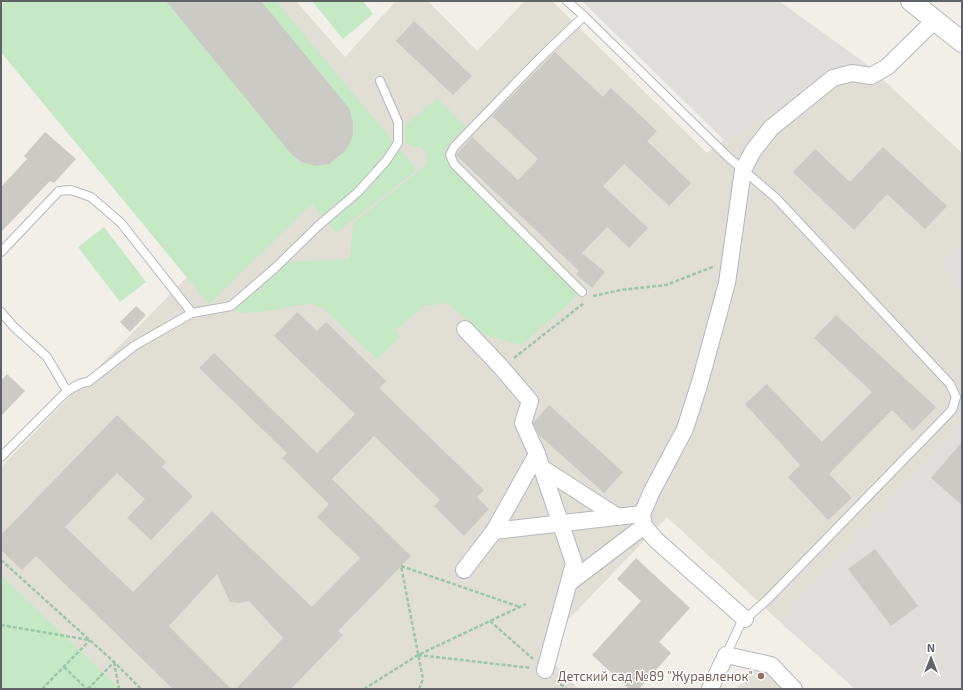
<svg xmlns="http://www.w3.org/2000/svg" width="963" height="690" font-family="'Exo 2',sans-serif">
<rect width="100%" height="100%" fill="#f1efe8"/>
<!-- industrial -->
<g fill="#e0deda">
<path d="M 582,1 L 779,1 L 865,63 L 724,140 Z"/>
<path d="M 962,246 L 962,292 L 942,262 Z"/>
<path d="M 962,422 L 962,689 L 855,689 L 779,621 Z"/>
</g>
<!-- education -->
<g fill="#e1ded6">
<path d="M 6,1 L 296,1 L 345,57 L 396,1 L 428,1 L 477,51 L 525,1 L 552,1 L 707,153 L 724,140 L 865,63 L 962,153 L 962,246 L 942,262 L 962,292 L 962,422 L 779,621 L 667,517 L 540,649 L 578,689 L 120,689 L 1,575 L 1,467 L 187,277 L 1,52 Z"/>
<path d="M 760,663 L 787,689 L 736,689 Z"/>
</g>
<!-- green -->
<g fill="#c5e8c5">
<path d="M 5,1 L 276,1 L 417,170 L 336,233 L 312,204 L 209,304 L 1,52 L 1,5 Z"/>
<path d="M 312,1 L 363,1 L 373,14 L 343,39 Z"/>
<path d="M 437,98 L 466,127 L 453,139 L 446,150 L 448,164 L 578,295 L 522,345 L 482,334 L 448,303 L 424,306 L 395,330 L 400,337 L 377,359 L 323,308 L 311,304 L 291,306 L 270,311 L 243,313 L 234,310 L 286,262 L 350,259 L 353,223 L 424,167 C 428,159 428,154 421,147 L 415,147 L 406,143 L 404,137 L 405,126 Z"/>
<path d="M 104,227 L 146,282 L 120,302 L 78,247 Z"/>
<path d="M 1,575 L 120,689 L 1,689 Z"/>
</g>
<!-- building -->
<g fill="#cccac5">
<path d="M 166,1 L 261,1 L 349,108 L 353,122 L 353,134 L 350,143 L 345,151 L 329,164 L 316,166 L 302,162 L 292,155 Z"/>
<path d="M 414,21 L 472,76 L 453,95 L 396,41 Z"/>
<path d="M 555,52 L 603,97 L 611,88 L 657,131 L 647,141 L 691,183 L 669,206 L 624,164 L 603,186 L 648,228 L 629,248 L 607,227 L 582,253 L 605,272 L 592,288 L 576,274 L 579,271 L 456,155 L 472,137 L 518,180 L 538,159 L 492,116 Z"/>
<path d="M 45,132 L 76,159 L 54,183 L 50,181 L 1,232 L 1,187 L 27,159 L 24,156 Z"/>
<path d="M 883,147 L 947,206 L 925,229 L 887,194 L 854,230 L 793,172 L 815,149 L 850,182 Z"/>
<path d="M 136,306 L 146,315 L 130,332 L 120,322 Z"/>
<path d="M 297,312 L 317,331 L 326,322 L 386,381 L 379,388 L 484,490 L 477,497 L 489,509 L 464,536 L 434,506 L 440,500 L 374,436 L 332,479 L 411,556 L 338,631 L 343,635 L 291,689 L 236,689 L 283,638 L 249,601 L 239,603 L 230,602 L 217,574 L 169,626 L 231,689 L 173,689 L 36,556 L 22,570 L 1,550 L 1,535 L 117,415 L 166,462 L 162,467 L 193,496 L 151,540 L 127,518 L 145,499 L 117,473 L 65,527 L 133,592 L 212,511 L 312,607 L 360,558 L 317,517 L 329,504 L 282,458 L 287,453 L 199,368 L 214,353 L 317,453 L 355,414 L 274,336 Z"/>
<path d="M 836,315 L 936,407 L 913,431 L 892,410 L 829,474 L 852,498 L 828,520 L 788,477 L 800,465 L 745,404 L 767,384 L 822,442 L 872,392 L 814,338 Z"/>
<path d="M 7,374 L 25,391 L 1,416 L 1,381 Z"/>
<path d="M 549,405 L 623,472 L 604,493 L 539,435 L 533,423 Z"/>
<path d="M 962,442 L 962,505 L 931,478 Z"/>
<path d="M 875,549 L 918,606 L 891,626 L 848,569 Z"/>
<path d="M 636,558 L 690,608 L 659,642 L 671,653 L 639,689 L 629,689 L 592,655 L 641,601 L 617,579 Z"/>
</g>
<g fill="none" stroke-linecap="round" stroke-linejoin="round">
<defs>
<g id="service">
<path d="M 567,1 L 584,16 L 540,58 L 454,147 L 450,155 L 454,164 L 582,292"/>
<path d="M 584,16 L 728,157 L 776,198 L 950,384 L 956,397 L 952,410 L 767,600 L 741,623 L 726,655"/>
<path d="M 1,252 L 59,191 L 71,190 L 91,197 L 121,223 L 192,313"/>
<path d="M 1,312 L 14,327 L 47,357 L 67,391"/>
<path d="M 1,457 L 65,393 C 72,388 80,382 88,382 L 134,346 L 192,313 L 231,306 L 275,268 L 318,226 L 358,192 L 386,161 L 398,143 L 398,122 L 380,81"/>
</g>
<g id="minor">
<path d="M 465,329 L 501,367 L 530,401 L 523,423 L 537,454 L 574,563 L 545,670"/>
<path d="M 542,468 L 618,517"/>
<path d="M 494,531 L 537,454"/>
<path d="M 464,570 L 494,531 L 642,514"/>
<path d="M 569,583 L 644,526"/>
<path d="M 745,619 L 656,540 L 644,526 L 642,514 L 652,491 L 685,429 L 700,382 L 727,283 L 743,170 L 753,151 L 771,128 L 833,78 L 852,73 L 871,76 L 887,67 L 935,20"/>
<path d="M 710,689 L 726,655 L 771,665 L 794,689"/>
</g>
<path id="tertiary" d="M 911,1 L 962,42"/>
</defs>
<!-- service casing -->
<use href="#service" stroke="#b5b8bc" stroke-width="10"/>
<!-- minor casing -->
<use href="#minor" stroke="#b5b8bc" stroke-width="18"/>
<!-- tertiary casing -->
<use href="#tertiary" stroke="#b5b8bc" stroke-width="22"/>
<!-- path -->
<g stroke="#9cc7a9" stroke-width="2.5" stroke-dasharray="4 2" stroke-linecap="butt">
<path d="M 593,296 L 621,290 L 666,285 L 715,266"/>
<path d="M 514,358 L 584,303"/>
<path d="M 1,560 L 114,662 L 141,689"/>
<path d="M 490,621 L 533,659"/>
<path d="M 1,625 L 89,640"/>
<path d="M 418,655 L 531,668"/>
<path d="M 114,662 L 119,689"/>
<path d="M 64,667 L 87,689"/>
<path d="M 556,680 L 566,689"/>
<path d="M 42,689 L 90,640"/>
<path d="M 88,689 L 114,662"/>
<path d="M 364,689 L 418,655 L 526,604"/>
<path d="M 419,689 L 423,679 L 401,566 L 520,607"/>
</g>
<!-- service -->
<use href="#service" stroke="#fff" stroke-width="8"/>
<!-- minor -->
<use href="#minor" stroke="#fff" stroke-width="16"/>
<!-- tertiary -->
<use href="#tertiary" stroke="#fff" stroke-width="20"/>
</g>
<!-- markers -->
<circle fill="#8d6e63" stroke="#fff" stroke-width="1.5" cx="761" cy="676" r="4"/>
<g text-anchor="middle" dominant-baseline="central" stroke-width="3" stroke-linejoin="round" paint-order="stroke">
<!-- education labels -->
<g font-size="13" fill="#785e54" stroke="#fff" text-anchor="end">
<text x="753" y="676">Детский сад №89 "Журавленок"</text>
</g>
</g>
<!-- border -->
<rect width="963" height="690" fill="none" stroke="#5f6368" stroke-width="4"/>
<!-- north arrow -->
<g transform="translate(931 658)" stroke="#ffffff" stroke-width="3" paint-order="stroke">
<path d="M0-3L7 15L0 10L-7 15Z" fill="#5f6368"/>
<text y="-6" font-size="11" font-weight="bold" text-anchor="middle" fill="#5f6368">N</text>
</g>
</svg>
